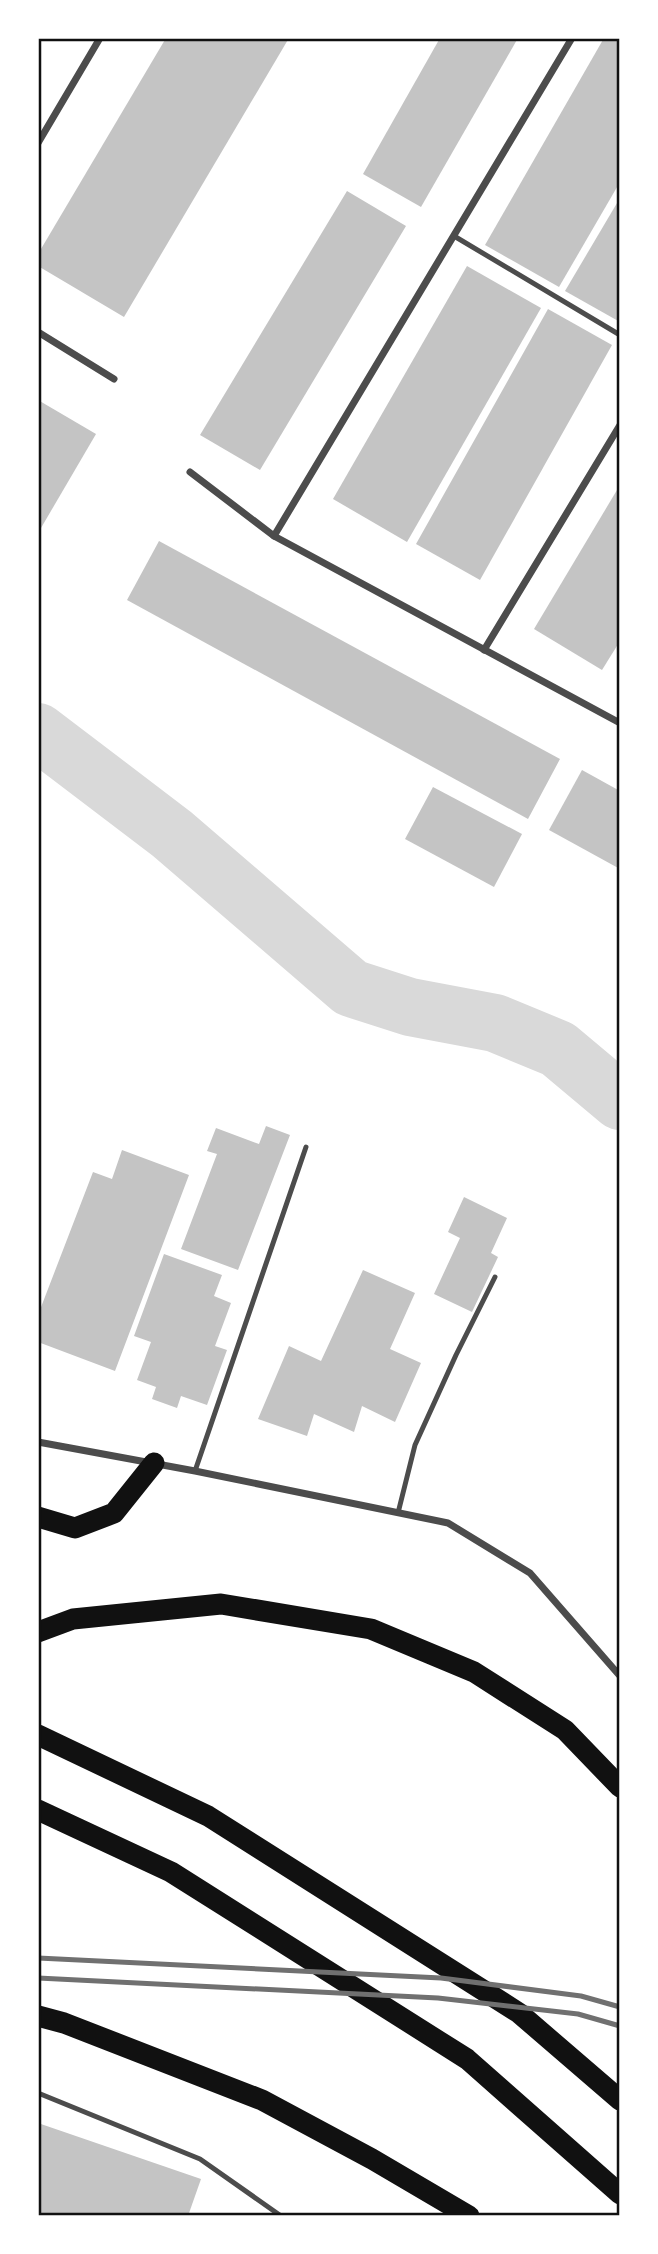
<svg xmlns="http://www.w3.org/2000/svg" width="658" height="2254" font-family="Ubuntu,sans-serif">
<rect width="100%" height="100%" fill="#fff"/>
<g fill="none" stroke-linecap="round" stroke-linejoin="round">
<!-- river -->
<path stroke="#d9d9d9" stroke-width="58" d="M 38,732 L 172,834 L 351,988 L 410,1007 L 495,1023 L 558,1049 L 620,1101"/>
</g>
<!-- building -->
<g fill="#c4c4c4">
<path d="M 166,38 L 289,38 L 124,317 L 38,266 L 38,254 Z"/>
<path d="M 440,38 L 518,38 L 421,207 L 363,174 Z"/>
<path d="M 604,38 L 620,38 L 620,182 L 559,287 L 485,245 Z"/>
<path d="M 347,191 L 406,226 L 260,470 L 200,435 Z"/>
<path d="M 620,198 L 620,322 L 565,291 Z"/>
<path d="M 467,266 L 541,308 L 407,542 L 333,499 Z"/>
<path d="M 548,309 L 612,345 L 480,580 L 416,544 Z"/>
<path d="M 38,400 L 96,434 L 41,528 L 38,526 Z"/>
<path d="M 620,485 L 620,641 L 602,670 L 534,629 Z"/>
<path d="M 159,541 L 560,759 L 528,819 L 127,600 Z"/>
<path d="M 582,770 L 620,791 L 620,869 L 549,830 Z"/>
<path d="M 433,787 L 522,834 L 494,887 L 405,839 Z"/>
<path d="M 266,1126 L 290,1135 L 238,1270 L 181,1249 L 217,1154 L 207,1151 L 216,1128 L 259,1144 Z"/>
<path d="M 122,1150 L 189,1175 L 115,1371 L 38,1342 L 38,1315 L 93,1172 L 112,1179 Z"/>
<path d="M 464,1197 L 507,1218 L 491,1253 L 498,1257 L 472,1312 L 434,1294 L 460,1238 L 448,1232 Z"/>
<path d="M 164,1254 L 222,1275 L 214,1296 L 231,1303 L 215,1346 L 227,1350 L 207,1405 L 181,1396 L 177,1408 L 152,1399 L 156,1387 L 137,1380 L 151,1342 L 134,1336 Z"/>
<path d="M 363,1270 L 415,1293 L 390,1349 L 421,1363 L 395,1422 L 362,1406 L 354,1432 L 314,1414 L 307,1436 L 258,1419 L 289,1346 L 321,1361 Z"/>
<path d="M 38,2123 L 201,2179 L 188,2216 L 38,2216 Z"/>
</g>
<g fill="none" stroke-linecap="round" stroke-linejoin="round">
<!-- service -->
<g stroke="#4c4c4c" stroke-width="5">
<path d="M 454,236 L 620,335"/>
<path d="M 195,1471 L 306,1147"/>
<path d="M 398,1513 L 415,1445 L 456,1355 L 495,1277"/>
<path d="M 38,2093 L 200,2159 L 281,2216"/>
</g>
<!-- minor -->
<g stroke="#4c4c4c" stroke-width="7">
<path d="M 38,143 L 100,38"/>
<path d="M 38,332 L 114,379"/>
<path d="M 190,472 L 274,536 L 620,723"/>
<path d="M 274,536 L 572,38"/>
<path d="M 484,650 L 620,425"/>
<path d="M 38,1442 L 195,1471 L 448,1523 L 530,1573 L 620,1676"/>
</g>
<!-- motorway -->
<g stroke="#111" stroke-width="21">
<path d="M 38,1517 L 75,1528 L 114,1513 L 154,1463"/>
<path d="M 38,1632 L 73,1619 L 221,1604 L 371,1629 L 474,1672 L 565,1730 L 620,1787"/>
<path d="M 38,1735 L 208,1816 L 519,2013 L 620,2100"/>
<path d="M 38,1810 L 171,1872 L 467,2059 L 620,2194"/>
<path d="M 38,2016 L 64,2023 L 262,2100 L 372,2159 L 469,2216"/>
</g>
<!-- rail -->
<g stroke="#707070" stroke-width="5">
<path d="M 38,1958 L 441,1978 L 581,1996 L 620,2007"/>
<path d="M 38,1978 L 438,1998 L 578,2014 L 620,2026"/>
</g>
</g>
<!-- border -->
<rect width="658" height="2254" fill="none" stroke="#ffffff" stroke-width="80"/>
<rect x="40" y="40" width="578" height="2174" fill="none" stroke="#111" stroke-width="2.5"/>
</svg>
